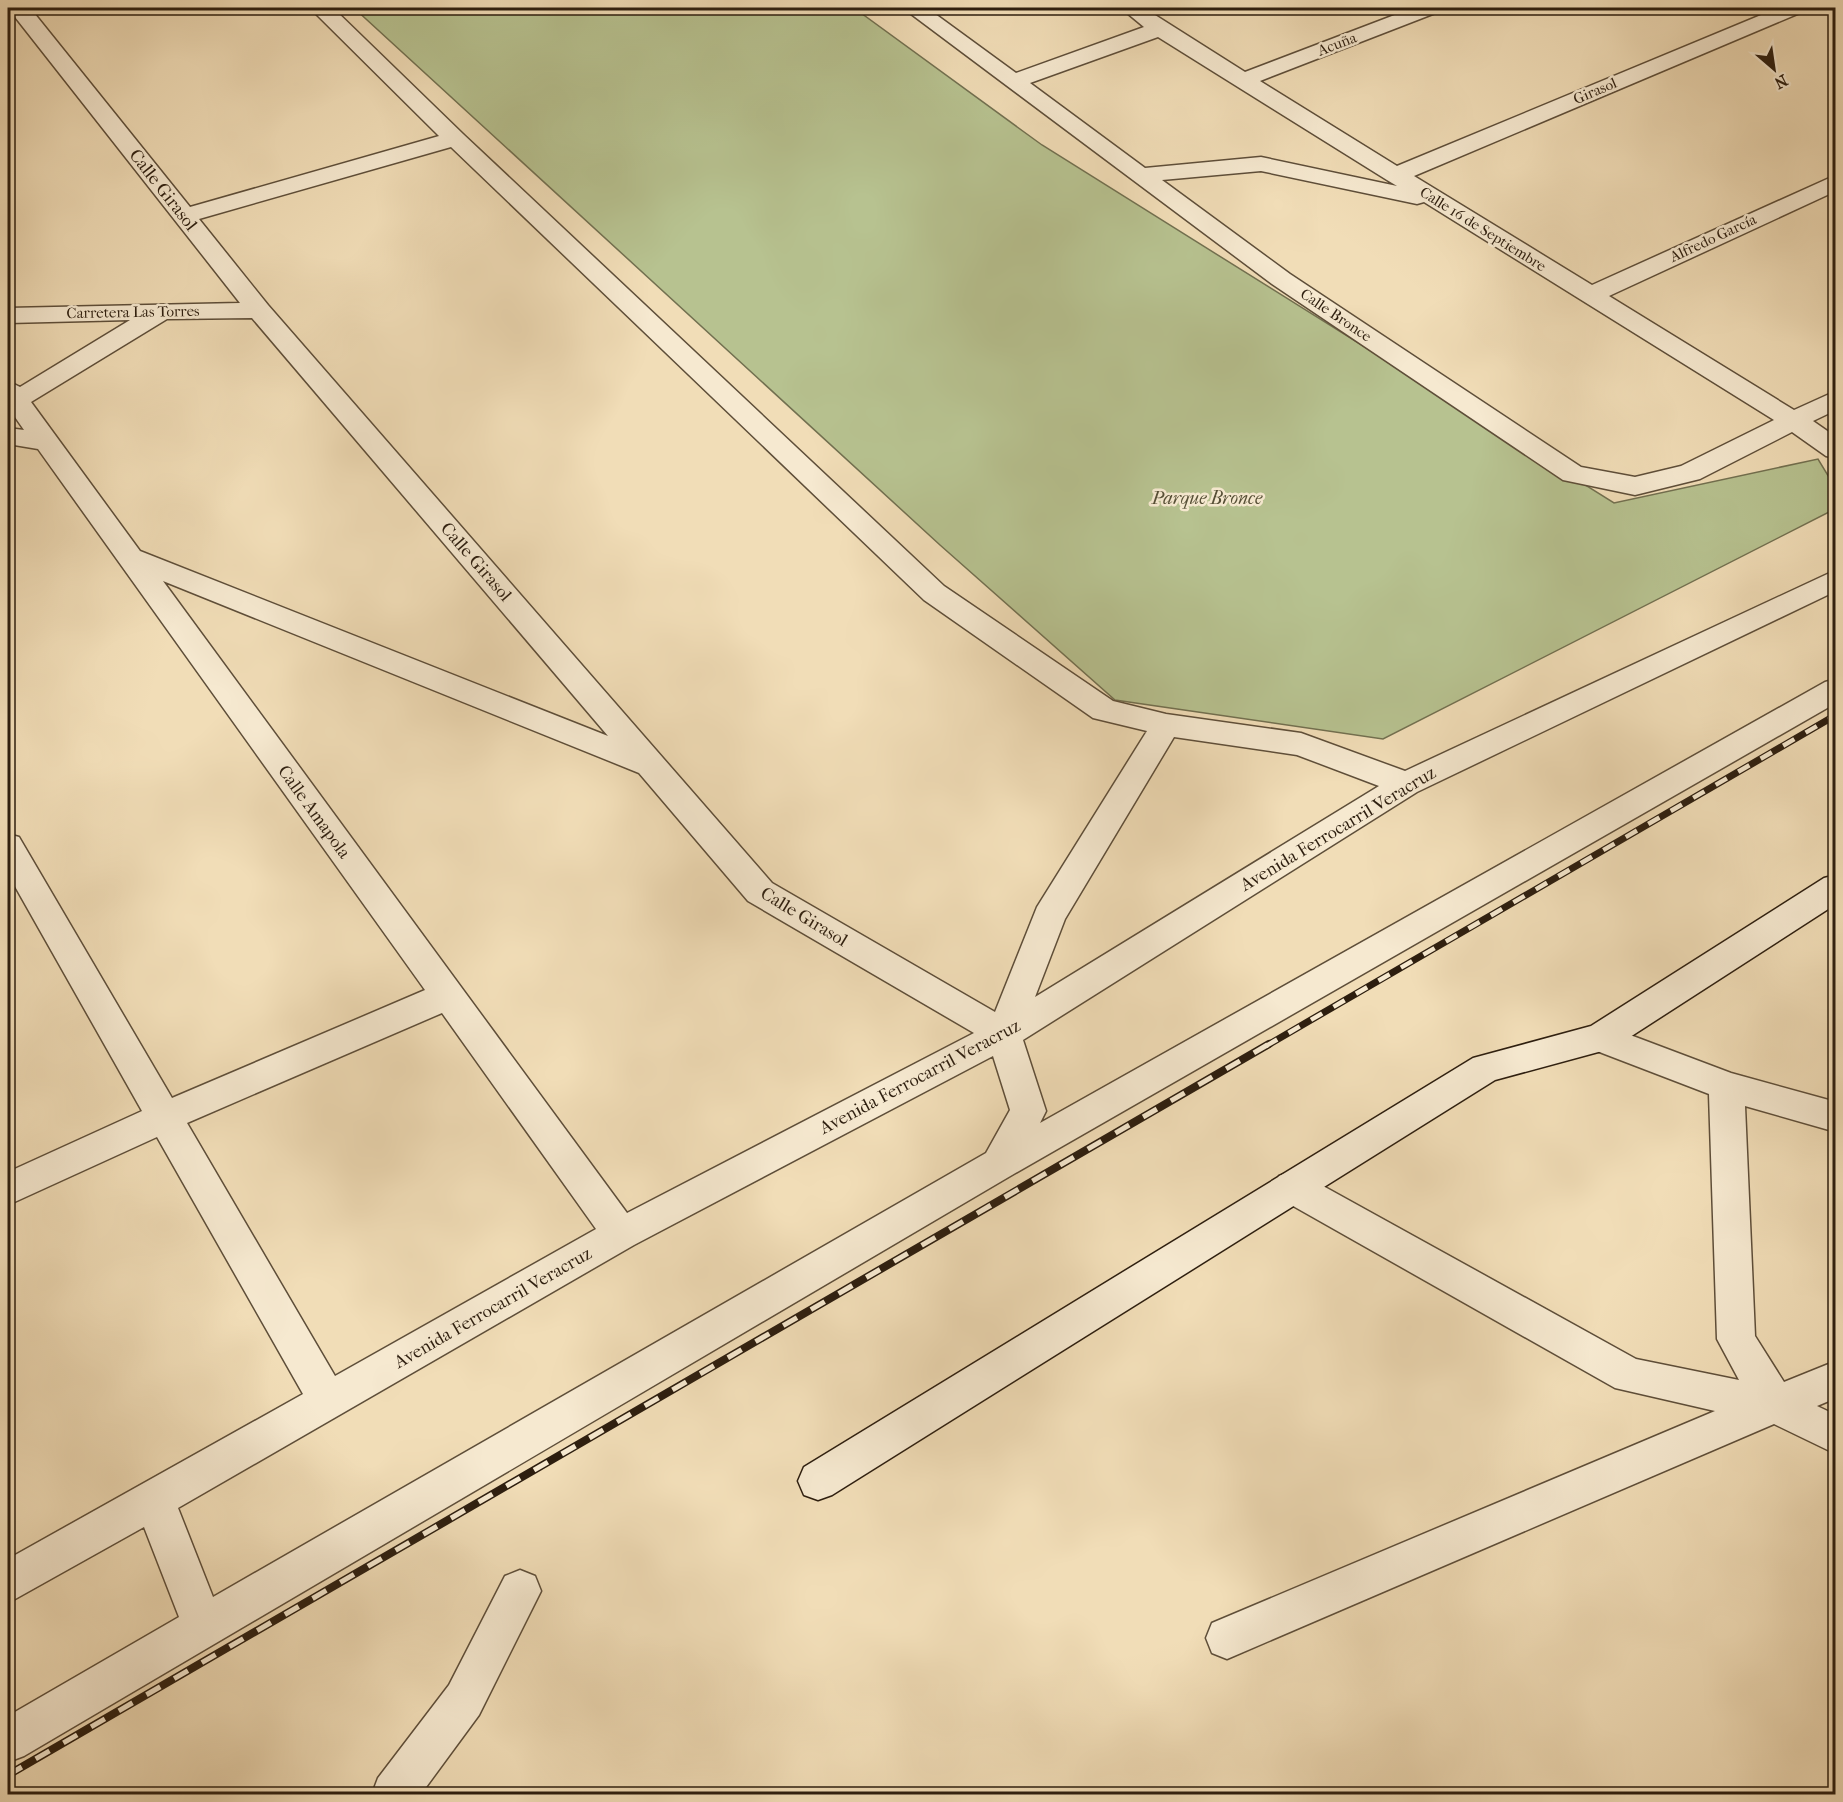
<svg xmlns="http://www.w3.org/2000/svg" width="1843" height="1802" font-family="'IM FELL French Canon',serif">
<rect width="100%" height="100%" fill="#f1ddb7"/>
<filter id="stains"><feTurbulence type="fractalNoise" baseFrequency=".00333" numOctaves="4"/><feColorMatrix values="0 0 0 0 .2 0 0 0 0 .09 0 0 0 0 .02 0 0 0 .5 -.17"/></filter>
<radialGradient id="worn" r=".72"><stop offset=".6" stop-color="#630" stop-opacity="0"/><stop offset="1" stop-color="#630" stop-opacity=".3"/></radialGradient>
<!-- green -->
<path fill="#b7c290" stroke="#727050" stroke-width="1.5" d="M 354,8 L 854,8 L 1042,145 L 1614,503 L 1818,459 L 1835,487 L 1835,509 L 1383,739 L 1115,700 L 940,545 Z"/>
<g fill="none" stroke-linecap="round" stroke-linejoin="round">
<defs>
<g id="street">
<path d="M 8,8 L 30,8 L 190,207 L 439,136 L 310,8 L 333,8 L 463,134 L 944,586 L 1113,701 L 1166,714 L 1301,733 L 1405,771 L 1836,570 L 1836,591 L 1417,792 L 1023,1040 L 1046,1111 L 1040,1123 L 1825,682 L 1836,679 L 1836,703 L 1012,1175 L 24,1756 L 8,1762 L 8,1716 L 179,1617 L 144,1527 L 8,1603 L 8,1559 L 303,1394 L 157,1137 L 8,1205 L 8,1172 L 142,1111 L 8,874 L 8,834 L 19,837 L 172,1098 L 425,990 L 38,449 L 8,444 L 8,428 L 24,430 L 8,407 L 8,381 L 20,387 L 130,320 L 8,323 L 8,308 L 240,303 ZM 451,147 L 924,600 L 1093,718 L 1147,731 L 1037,907 L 995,1012 L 772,883 L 268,305 L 199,219 ZM 252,318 L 608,736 L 140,551 L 31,402 L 167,319 ZM 163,581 L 639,773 L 748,901 L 974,1033 L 627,1213 ZM 1174,737 L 1297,755 L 1379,786 L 1035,997 L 1065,919 ZM 442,1013 L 596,1229 L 335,1376 L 187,1123 ZM 993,1056 L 1010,1110 L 986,1153 L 213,1597 L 178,1508 L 634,1245 Z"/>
<path d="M 903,8 L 927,8 L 1016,73 L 1144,27 L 1121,8 L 1144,8 L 1245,72 L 1413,8 L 1441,8 L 1438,12 L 1260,81 L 1397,166 L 1778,8 L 1805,8 L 1802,12 L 1414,176 L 1592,285 L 1836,175 L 1836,191 L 1609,296 L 1794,410 L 1836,391 L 1836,410 L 1813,421 L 1836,437 L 1836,458 L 1826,456 L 1792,432 L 1700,479 L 1635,495 L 1563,480 L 1272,284 ZM 1158,37 L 1387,180 L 1397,186 L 1261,157 L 1145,168 L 1030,83 ZM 1261,171 L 1417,204 L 1424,202 L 1774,420 L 1681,466 L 1635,477 L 1581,467 L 1290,274 L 1162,180 Z"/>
<path d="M 1601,1024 L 1731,1073 L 1836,1102 L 1836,1132 L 1745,1106 L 1755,1336 L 1784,1382 L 1836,1361 L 1836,1398 L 1817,1406 L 1836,1415 L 1836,1454 L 1774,1424 L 1227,1659 L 1212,1653 L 1206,1638 L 1212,1623 L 1715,1411 L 1615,1388 L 1279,1198 L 1274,1187 L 1279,1176 L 1292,1171 L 1305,1176 L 1636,1359 L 1739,1380 L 1717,1339 L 1709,1094 L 1589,1048 L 1584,1038 L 1589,1028 Z"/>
<path d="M 520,1570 L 535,1576 L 541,1591 L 479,1715 L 421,1794 L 372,1794 L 378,1778 L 449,1685 L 505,1576 Z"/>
</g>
<path id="secondary" d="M 1836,875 L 1836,904 L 1613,1048 L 1495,1080 L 832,1495 L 818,1500 L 804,1495 L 798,1481 L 804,1467 L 1473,1058 L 1591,1026 L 1824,878 Z"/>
</defs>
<!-- street casing -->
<use href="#street" stroke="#5e4e39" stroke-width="3"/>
<!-- secondary casing -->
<use href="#secondary" stroke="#2d1e0f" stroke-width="3"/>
<!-- street -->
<use href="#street" fill="#f6e9d0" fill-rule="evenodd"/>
<!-- secondary -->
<use href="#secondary" fill="#f6e9d0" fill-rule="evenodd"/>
<defs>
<path id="rail-far1" d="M 1266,1046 L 1836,715"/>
<path id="rail" d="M 8,1775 L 1269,1044"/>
</defs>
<!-- rail-far1 casing -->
<use href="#rail-far1" stroke="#2d1e0f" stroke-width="7"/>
<!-- rail casing -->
<use href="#rail" stroke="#2d1e0f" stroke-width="8"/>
<!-- rail-far1 -->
<use href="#rail-far1" stroke="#f6e9d0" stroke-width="4.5" stroke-dasharray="13" stroke-linecap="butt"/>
<!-- rail -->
<use href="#rail" stroke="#f6e9d0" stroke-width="5" stroke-dasharray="16" stroke-linecap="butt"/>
</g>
<g text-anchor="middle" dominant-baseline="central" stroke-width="5" stroke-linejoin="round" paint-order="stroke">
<!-- far-street labels -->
<g font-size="15" fill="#2d1e0f" stroke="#f6e9d0">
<text transform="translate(1337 44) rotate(-21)">Acuña</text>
<text transform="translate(1595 91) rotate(-23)">Girasol</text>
<text transform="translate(1483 229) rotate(32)">Calle 16 de Septiembre</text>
<text transform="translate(1713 238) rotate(-25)">Alfredo García</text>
<text transform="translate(133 312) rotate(-1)">Carretera Las Torres</text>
<text transform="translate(1336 315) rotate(34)">Calle Bronce</text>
</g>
<!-- street labels -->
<g font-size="18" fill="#2d1e0f" stroke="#f6e9d0">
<text transform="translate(163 190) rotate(52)">Calle Girasol</text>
<text transform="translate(476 562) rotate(49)">Calle Girasol</text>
<text transform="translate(314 812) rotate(54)">Calle Amapola</text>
<text transform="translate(1338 829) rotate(-31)">Avenida Ferrocarril Veracruz</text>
<text transform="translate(804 917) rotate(31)">Calle Girasol</text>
<text transform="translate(920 1077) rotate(-28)">Avenida Ferrocarril Veracruz</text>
<text transform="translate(493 1308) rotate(-30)">Avenida Ferrocarril Veracruz</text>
</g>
<!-- park labels -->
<g font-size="18" font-style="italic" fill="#564f36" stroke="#f6e9d0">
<text x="1207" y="498">Parque Bronce</text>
</g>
</g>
<!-- margin -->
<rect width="1843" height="1802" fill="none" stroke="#f1ddb7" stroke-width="30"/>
<rect x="9" y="9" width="1825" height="1784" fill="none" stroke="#2d1e0f" stroke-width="3"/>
<rect x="15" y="15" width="1813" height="1772" fill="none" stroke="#2d1e0f" stroke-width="1.5"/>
<!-- north arrow -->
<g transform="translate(1774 69) rotate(151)" stroke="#f6e9d0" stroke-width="4.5" paint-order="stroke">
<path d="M0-4.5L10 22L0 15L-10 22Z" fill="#2d1e0f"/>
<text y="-9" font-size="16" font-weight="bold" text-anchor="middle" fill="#2d1e0f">N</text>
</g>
<rect width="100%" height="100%" filter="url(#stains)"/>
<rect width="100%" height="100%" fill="url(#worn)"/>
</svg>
